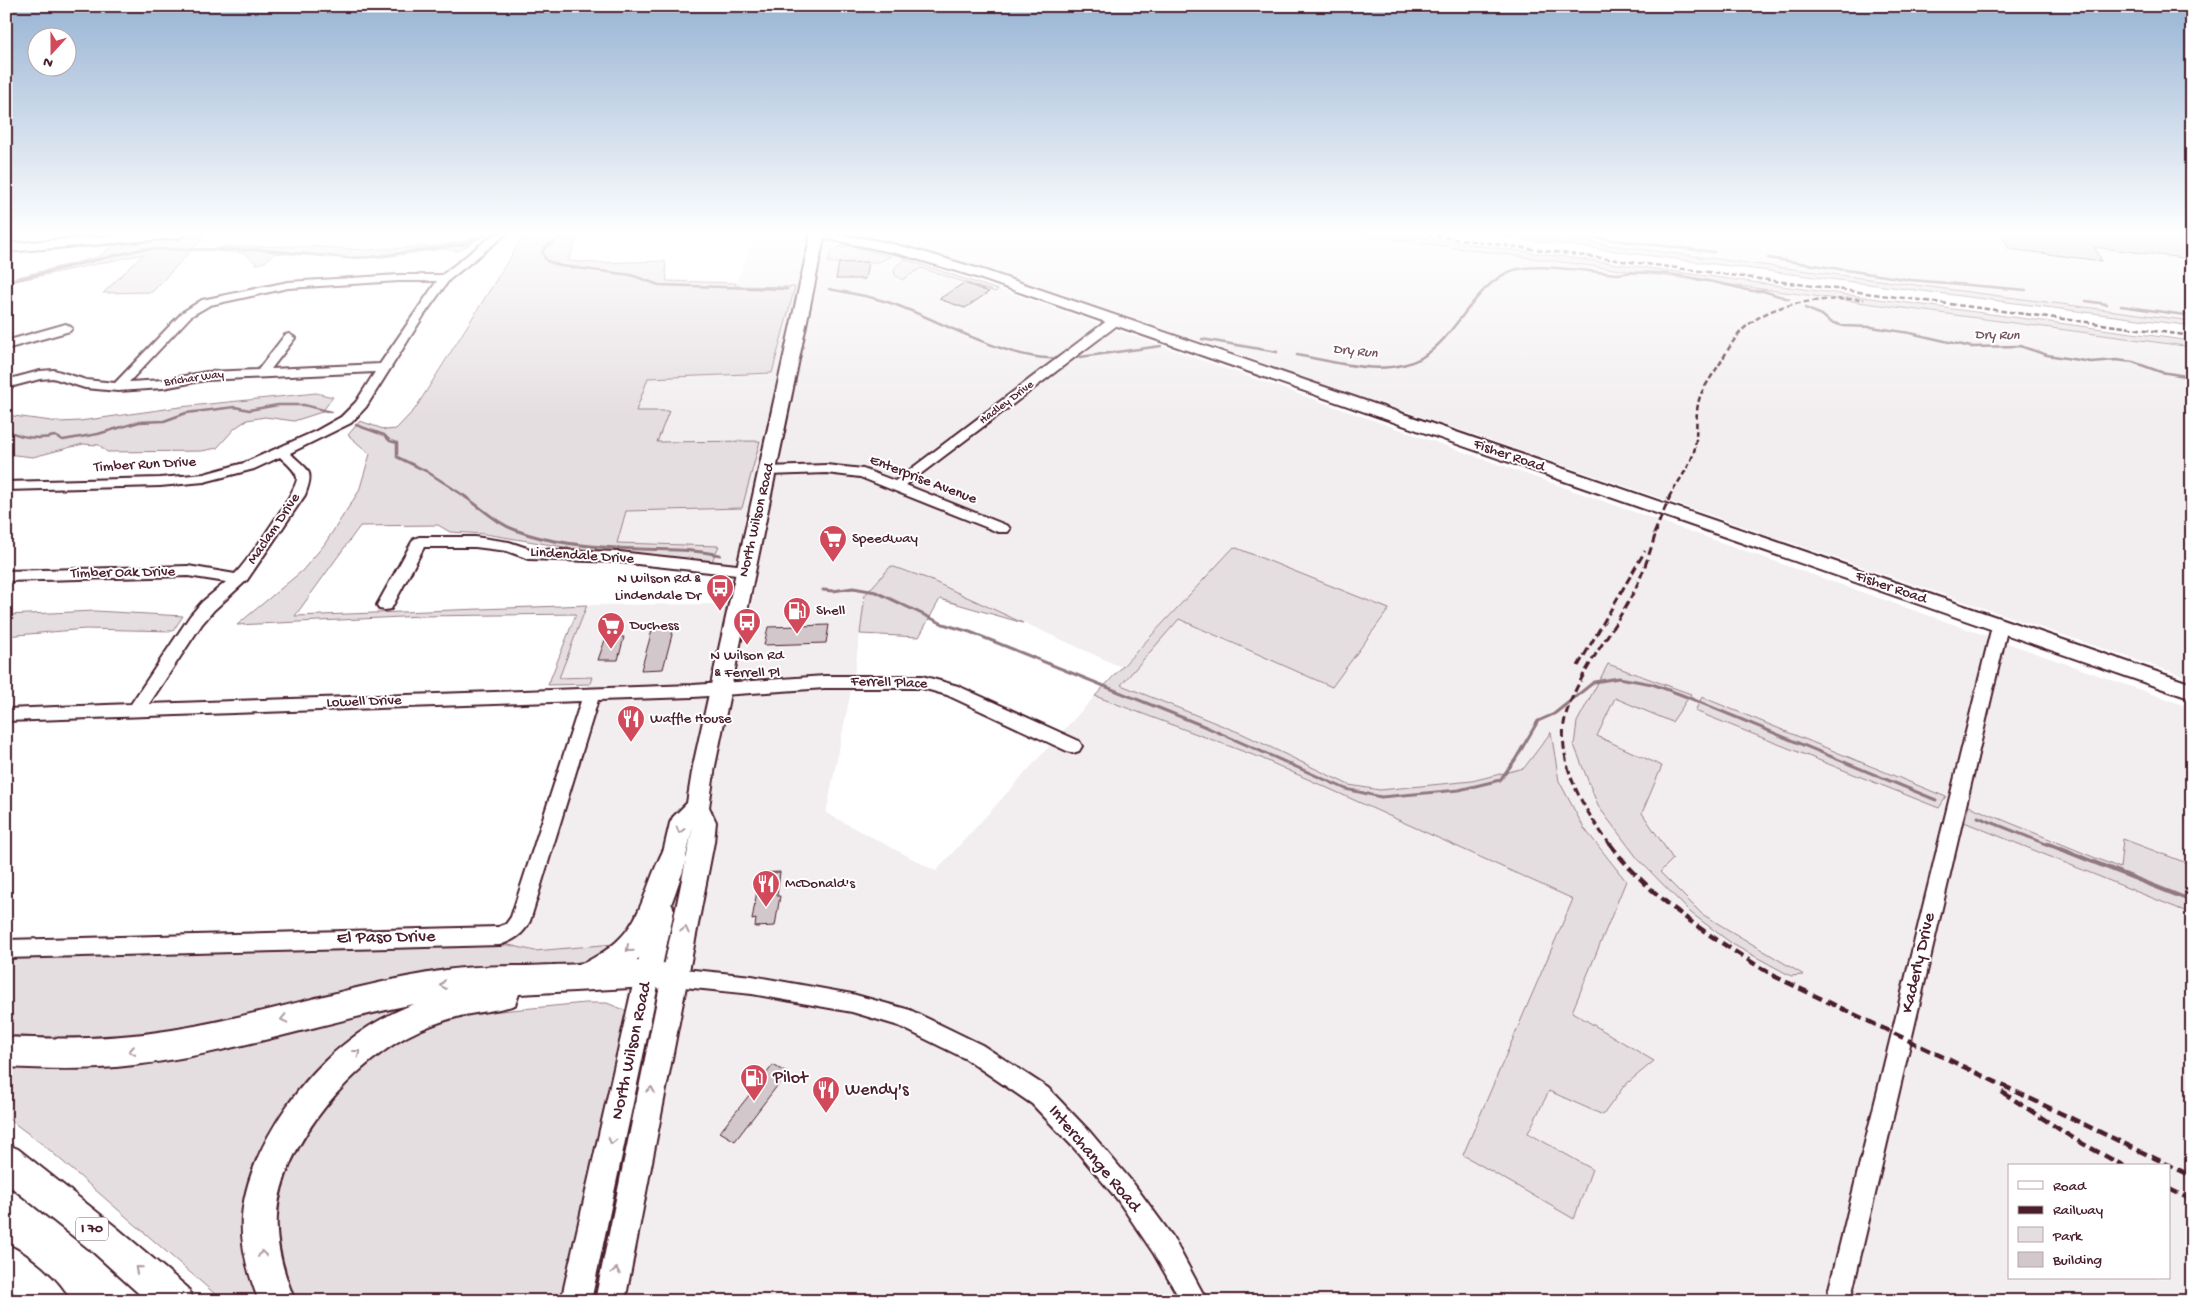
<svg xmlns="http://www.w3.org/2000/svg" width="2198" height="1307" font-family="'Gochi Hand',sans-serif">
<rect width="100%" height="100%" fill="#fff"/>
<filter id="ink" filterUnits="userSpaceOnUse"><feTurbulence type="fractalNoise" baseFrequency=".02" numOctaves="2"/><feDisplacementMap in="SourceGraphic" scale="10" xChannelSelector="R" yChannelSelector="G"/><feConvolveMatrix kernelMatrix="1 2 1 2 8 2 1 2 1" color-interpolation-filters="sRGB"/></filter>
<g filter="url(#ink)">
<!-- built -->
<g fill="#f2eeef" fill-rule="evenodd">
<path d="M 756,234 L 784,234 L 828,240 L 893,254 L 1014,294 L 2192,708 L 2192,865 L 2123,839 L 2120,868 L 1969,806 L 1964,822 L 2192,914 L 2192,1301 L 562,1301 L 627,1011 L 625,944 L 535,951 L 509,945 L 592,678 L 559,678 L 587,605 L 722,604 L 731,565 L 711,563 L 718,546 L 617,544 L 626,511 L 742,508 L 760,442 L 657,442 L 635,411 L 648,378 L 772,373 L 795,287 L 735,286 ZM 1234,547 L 1389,610 L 1332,687 L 1178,619 L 1121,685 L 1243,734 L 1349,785 L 1380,790 L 1472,781 L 1524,767 L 1551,732 L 1559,781 L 1584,828 L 1626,881 L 1572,1012 L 1654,1061 L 1624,1086 L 1603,1115 L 1549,1091 L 1528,1133 L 1592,1169 L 1575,1218 L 1463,1155 L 1573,899 L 1261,758 L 1095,696 L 936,871 L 826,813 L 854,676 L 865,595 L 891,566 L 926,578 L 1121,667 ZM 2009,1166 L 2169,1166 L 2169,1278 L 2009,1278 Z"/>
<path d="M 850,234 L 1354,234 L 2192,347 L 2192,679 L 1022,281 L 911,248 Z"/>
<path d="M 1524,234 L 2192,234 L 2192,321 L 1524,235 Z"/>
</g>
<!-- green -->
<g fill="#e5dee0" stroke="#987e86">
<path d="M 481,234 L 487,234 L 458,251 L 441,249 L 383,257 L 351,258 L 274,253 L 265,262 L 257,264 L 244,253 L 217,251 L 221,247 L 303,246 L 367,250 L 438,246 L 466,241 Z"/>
<path d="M 525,234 L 579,234 L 568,261 L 598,263 L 665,261 L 667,281 L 736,283 L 735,286 L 795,287 L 772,373 L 648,378 L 636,411 L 669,411 L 657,442 L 760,441 L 742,508 L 626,511 L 617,543 L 719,546 L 711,563 L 601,553 L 485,534 L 450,532 L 438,525 L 360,526 L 295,616 L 587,605 L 559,678 L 592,677 L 590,684 L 548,685 L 576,614 L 422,616 L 237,625 L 302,571 L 324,545 L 359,491 L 370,454 L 348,435 L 360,421 L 386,430 L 396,429 L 415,409 Z"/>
<path d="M 1354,234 L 1394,234 L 2192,341 L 2192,347 Z"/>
<path d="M 1483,234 L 1524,234 L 2192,321 L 2192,326 Z"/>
<path d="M 205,236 L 152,292 L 103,293 L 144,254 L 6,283 L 6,280 L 99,257 L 116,243 Z"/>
<path d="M 841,246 L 850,246 L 891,256 L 878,262 L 828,263 L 831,252 Z"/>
<path d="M 904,259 L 998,290 L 995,292 L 921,268 L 902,280 L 895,275 L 894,269 Z"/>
<path d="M 316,393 L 333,397 L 322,412 L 294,421 L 265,417 L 247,420 L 235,428 L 217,448 L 202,451 L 107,452 L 99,445 L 83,444 L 33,457 L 6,454 L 6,415 L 59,422 L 80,421 L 180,407 Z"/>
<path d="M 1234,547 L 1389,609 L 1332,687 L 1179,619 L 1121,685 L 1243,734 L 1349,785 L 1380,790 L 1472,781 L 1524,768 L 1551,732 L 1559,781 L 1584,828 L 1626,881 L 1572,1012 L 1654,1061 L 1624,1086 L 1603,1115 L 1549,1091 L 1528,1133 L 1592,1169 L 1574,1219 L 1463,1155 L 1573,899 L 1261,758 L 1095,696 Z"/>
<path d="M 891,566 L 926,578 L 1023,623 L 940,599 L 919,637 L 860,634 L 865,595 Z"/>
<path d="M 95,611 L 183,616 L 173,631 L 85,629 L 6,636 L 6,615 Z"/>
<path d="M 1608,664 L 1691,694 L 1672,722 L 1615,698 L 1597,736 L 1662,766 L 1642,813 L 1673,859 L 1660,872 L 1702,914 L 1804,975 L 1791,976 L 1734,945 L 1691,913 L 1638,859 L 1598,806 L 1574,745 L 1577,722 Z"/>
<path d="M 1702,697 L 1946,797 L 1939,808 L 1695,711 Z"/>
<path d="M 1969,806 L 2120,868 L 2123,839 L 2192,865 L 2192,914 L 1964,822 Z"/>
<path d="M 625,943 L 600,961 L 120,1042 L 6,1041 L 6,956 L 27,958 L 509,945 L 535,951 Z"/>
<path d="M 450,992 L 295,1103 L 262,1301 L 223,1301 L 46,1147 L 6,1117 L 6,1060 Z"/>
<path d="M 585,1003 L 607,1003 L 627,1011 L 562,1301 L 295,1301 L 274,1243 L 282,1171 L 307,1121 L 371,1057 L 413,1033 L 469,1014 Z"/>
</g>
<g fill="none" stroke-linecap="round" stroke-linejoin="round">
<!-- stream-far2 -->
<g stroke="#91787e" stroke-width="2.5">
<path d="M 558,234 L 562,237 L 544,248 L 542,253 L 547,261 L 561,266 L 631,275 L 659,285 L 787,289"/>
<path d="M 1561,234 L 1714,252"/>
<path d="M 1768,258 L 1911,280 L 2026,290"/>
<path d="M 6,282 L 142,249 L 265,250 L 348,258 L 372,257 L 466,244 L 485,234"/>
<path d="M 829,289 C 854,294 880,298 904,308 C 946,324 1012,361 1056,358"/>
<path d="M 2086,301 L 2106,304"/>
<path d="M 2121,306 L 2192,316"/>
<path d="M 1805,308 L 1822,315 L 1830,322 L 1844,326 L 1871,327 L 1910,333 L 1971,347 L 2020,346 L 2047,355 L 2091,362 L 2116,360 L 2133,362 L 2161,372 L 2192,377"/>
<path d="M 1202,339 L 1277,352"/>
<path d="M 1297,355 C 1335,362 1389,379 1424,356 C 1440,346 1452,329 1463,315 C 1476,298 1491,279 1511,271 C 1533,262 1591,272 1617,274 C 1661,268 1709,281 1752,291 L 1763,291 L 1789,299"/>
<path d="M 1080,357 L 1161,346"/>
<path d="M 356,425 L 384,435 L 390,441 L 397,443 L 397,457 L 426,471 L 466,497"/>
<path d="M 6,430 C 22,438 38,440 55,436 L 63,440 L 98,434 L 139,422 L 164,421 L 186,413 L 235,407 L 249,410 L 278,405 L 304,405 L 331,412"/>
</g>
<!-- stream-far1 -->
<g stroke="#91787e" stroke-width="3">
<path d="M 464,496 C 482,508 497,524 518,531 C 552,544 603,548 640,549 C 667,550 694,549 720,555"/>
<path d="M 823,590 L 833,591 L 853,588 L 876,592 L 943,624 L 970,632 L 1206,727 L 1346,789 L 1381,797 L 1459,790 L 1500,780 L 1515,760 L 1538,721 L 1554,714 L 1594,682 L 1619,678 L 1652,684 L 1682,695 L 1936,800"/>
<path d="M 1978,817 L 2051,846"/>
</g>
<!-- stream -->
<path stroke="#91787e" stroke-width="4.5" d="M 2048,844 L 2192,901"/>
</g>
<!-- building -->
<g fill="#d2c7cb" stroke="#4a1f2b">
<path d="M 2002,234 L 2192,234 L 2192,259 L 2094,247 L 2102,261 L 2009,249 Z"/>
<path d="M 868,262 L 865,279 L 836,279 L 839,263 Z"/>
<path d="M 964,283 L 989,292 L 965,308 L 939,299 Z"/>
<path d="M 829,625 L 826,643 L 764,645 L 768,627 Z"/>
<path d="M 653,627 L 674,627 L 663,669 L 641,670 Z"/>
<path d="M 606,637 L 624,637 L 618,660 L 598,660 Z"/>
<path d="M 780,872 L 777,896 L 780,896 L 775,926 L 755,927 L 756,919 L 752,920 L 760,873 Z"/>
<path d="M 773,1065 L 787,1073 L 735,1141 L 720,1132 Z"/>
</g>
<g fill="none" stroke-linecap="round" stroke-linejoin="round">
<defs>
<g id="minor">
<path d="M 494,234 L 506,234 L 449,280 L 424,315 L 366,407 L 351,423 L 290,453 C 308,471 315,469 305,495 L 247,580 L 214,610 L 202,624 L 149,704 L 693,685 L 825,676 L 922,676 L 958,686 L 1079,741 L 1082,746 L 1079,751 L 1073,753 L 1067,751 L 947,695 L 922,688 L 825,688 L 693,697 L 598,700 L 530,921 C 523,935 514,940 500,945 L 6,958 L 6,940 L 498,927 L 506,924 L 511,917 L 581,701 L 6,721 L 6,709 L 131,704 L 190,616 L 202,602 L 226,582 L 188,576 L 6,581 L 6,571 L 188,566 L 235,574 C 246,563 298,490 297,478 C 296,470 285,462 280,457 L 254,469 L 204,482 L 160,486 L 6,490 L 6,482 L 160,478 L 204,474 L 244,463 L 316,431 L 341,417 L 356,402 L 375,372 L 206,380 L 163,388 L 118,391 L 85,388 L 53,378 L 40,379 L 6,388 L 6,380 L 40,371 L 54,370 L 86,380 L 115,383 L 183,312 L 202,300 L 288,282 L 399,275 L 442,275 ZM 399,281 L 437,281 L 380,364 L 271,369 L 295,338 L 289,334 L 285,335 L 258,370 L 206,372 L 163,380 L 129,382 L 191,316 L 210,305 L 288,288 Z"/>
<path d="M 1116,316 L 1122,320 L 1120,323 L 906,485 L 1008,526 L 1010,529 L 1008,532 L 998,532 L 860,477 L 826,473 L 768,475 L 761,471 L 768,467 L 826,465 L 863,469 L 895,481 L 1112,317 Z"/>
<path d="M 66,324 L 72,328 L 70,331 L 6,349 L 6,341 Z"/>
<path d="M 419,537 L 475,537 L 509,542 L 530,549 L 619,552 L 746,566 L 751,567 L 754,571 L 751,575 L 746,576 L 619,562 L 529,559 L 507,551 L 475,547 L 424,547 L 391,609 L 385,610 L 379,609 L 377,605 L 412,542 L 414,539 Z"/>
<path d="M 2000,621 L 2006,622 L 2008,626 L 1850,1301 L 1826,1301 L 1992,626 L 1994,622 Z"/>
<path d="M 674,968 L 752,976 L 852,994 L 910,1010 L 982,1045 L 1048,1088 L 1090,1132 L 1133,1183 L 1172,1236 L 1207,1301 L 1181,1301 L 1154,1254 L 1117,1199 L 1074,1148 L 1032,1104 L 966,1059 L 899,1026 L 852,1012 L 752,994 L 674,986 L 667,983 L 664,977 L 667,971 Z"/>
</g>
<g id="major">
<path d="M 130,234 L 185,234 L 178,238 L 6,252 L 6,244 Z"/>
<path d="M 811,234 C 871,233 929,254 986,271 L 2192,684 L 2192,699 L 976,277 L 900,254 L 824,238 L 715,766 L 709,807 L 716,822 L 714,842 L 625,1301 L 595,1301 L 693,826 L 682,874 L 678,881 L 670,884 L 662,881 L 658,874 L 670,823 L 673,817 L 687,803 L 693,766 Z"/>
<path d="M 662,900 L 671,903 L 674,910 L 591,1301 L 561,1301 L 650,910 L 653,903 Z"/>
</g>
<g id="highway">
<path d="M 673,848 L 683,851 L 687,859 C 674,894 665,935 636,961 L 674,964 L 685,968 L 689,977 L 685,986 L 674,990 L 649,987 L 519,994 L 515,1005 C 500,1010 485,1011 470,1014 C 453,1017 436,1023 420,1030 C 355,1059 281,1143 277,1216 C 275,1245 284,1274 295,1301 L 259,1301 C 248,1274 240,1245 242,1216 C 247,1155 296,1083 342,1046 C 364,1028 388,1014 414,1004 C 315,1024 217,1058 116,1067 C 79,1070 43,1069 6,1067 L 6,1037 C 62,1040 117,1039 172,1030 C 265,1015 354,984 446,970 C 481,965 517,967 552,965 C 562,964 577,966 586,962 C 644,933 638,901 663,851 Z"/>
<path d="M 6,1144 L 18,1149 L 117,1228 L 188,1288 L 193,1301 L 147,1301 L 93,1252 L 6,1183 Z"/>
<path d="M 6,1244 C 27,1253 60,1280 69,1301 L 23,1301 L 6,1286 Z"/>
</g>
</defs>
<!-- minor casing -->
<use href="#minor" stroke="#4a1f2b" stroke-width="4"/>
<!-- major casing -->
<use href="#major" stroke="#4a1f2b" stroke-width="4"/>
<!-- highway casing -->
<use href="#highway" stroke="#4a1f2b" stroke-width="4"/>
<!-- minor -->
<use href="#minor" fill="#fff" fill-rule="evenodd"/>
<!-- major -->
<use href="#major" fill="#fff" fill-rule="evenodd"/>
<!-- highway -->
<use href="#highway" fill="#fff" fill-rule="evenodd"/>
<!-- rail-far2 -->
<g stroke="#4a1f2b" stroke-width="2.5" stroke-dasharray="5.5 3" stroke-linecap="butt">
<path d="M 1419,234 L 2192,336"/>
<path d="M 1669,497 C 1678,481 1692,465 1695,447 C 1698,429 1694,411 1701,394 C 1706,384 1713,374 1719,365 C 1727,352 1735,335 1748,325 C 1779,299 1826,299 1864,299"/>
</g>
<!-- rail-far1 -->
<g stroke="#4a1f2b" stroke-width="3" stroke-dasharray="8 4" stroke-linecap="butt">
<path d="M 1654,534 L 1670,496"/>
<path d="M 1578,666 L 1645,551"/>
<path d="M 1611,846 C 1585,811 1559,770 1564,724 C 1569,687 1613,631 1631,597 C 1643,575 1650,552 1657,529"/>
</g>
<!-- rail -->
<g stroke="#4a1f2b" stroke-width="4.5" stroke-dasharray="10 5" stroke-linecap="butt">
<path d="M 1610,844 C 1652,901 1717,941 1776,977 L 2192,1176"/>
<path d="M 2002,1092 L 2076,1140 L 2124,1166"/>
<path d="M 2169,1189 L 2192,1200"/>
</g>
</g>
<!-- one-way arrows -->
<defs><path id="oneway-chevron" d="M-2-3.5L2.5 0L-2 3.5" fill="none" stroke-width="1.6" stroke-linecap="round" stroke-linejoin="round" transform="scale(1.25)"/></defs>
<g stroke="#ae9aa0">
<use href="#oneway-chevron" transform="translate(680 830) rotate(105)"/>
<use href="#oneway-chevron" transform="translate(685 930) rotate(-77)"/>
<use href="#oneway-chevron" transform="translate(629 949) rotate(139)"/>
<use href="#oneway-chevron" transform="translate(443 985) rotate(171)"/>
<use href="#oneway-chevron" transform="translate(284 1019) rotate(167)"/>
<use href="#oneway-chevron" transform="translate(132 1051) rotate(172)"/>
<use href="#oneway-chevron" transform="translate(357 1053) rotate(-38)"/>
<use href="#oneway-chevron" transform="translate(651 1090) rotate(-79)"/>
<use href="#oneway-chevron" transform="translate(612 1141) rotate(103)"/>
<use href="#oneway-chevron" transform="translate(262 1254) rotate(-97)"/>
<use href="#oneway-chevron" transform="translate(138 1269) rotate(-139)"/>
<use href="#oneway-chevron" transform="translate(616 1271) rotate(-79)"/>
</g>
</g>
<!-- sky -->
<linearGradient id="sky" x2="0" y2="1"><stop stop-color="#98b4d4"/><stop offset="0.56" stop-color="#fff"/><stop offset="1" stop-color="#fff" stop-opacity="0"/></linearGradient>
<rect width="2198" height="417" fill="url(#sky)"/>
<!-- icons -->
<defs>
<symbol id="supermarket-pin" viewBox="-11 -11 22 30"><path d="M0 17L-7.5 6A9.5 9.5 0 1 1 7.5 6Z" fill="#d1495b" stroke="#fff"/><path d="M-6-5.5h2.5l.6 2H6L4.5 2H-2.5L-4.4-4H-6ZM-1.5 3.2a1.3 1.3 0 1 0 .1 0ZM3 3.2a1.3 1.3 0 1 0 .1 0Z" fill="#fff"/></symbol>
<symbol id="bus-pin" viewBox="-11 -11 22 30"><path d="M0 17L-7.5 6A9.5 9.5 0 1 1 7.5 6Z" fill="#d1495b" stroke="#fff"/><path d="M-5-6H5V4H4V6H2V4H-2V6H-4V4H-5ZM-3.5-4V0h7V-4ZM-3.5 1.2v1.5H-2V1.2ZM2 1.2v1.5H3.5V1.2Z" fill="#fff"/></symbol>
<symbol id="fuel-pin" viewBox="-11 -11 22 30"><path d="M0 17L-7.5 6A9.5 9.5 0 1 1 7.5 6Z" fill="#d1495b" stroke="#fff"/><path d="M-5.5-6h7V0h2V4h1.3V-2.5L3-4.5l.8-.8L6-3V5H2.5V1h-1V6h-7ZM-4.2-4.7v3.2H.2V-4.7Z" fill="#fff"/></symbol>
<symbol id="restaurant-pin" viewBox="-11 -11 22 30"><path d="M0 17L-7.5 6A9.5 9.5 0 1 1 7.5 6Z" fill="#d1495b" stroke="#fff"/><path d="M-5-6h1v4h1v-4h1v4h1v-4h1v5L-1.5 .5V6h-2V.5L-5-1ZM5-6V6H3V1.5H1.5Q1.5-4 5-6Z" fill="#fff"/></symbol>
</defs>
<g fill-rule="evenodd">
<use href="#supermarket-pin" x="817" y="523" width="32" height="43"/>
<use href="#bus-pin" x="704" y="572" width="32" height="43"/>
<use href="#fuel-pin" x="781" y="595" width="32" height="43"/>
<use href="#bus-pin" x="731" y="606" width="32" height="43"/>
<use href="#supermarket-pin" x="595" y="610" width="32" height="43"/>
<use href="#restaurant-pin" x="615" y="703" width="32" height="43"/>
<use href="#restaurant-pin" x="750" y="868" width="32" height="43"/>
<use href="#fuel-pin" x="738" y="1062" width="32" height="43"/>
<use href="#restaurant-pin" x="810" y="1074" width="32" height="43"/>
</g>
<g text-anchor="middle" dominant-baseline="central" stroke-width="4" stroke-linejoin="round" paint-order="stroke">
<!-- far-street labels -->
<g font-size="12" fill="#4a1f2b" stroke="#fff">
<text transform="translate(194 379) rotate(-8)">Brichar Way</text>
<text transform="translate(1007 403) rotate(-37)">Hadley Drive</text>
</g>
<!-- far-water labels -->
<g font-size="14" font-style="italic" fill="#74535c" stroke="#fff">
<text transform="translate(1997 336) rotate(1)">Dry Run</text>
<text transform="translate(1355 352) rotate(6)">Dry Run</text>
</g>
<!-- shield labels -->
<rect fill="#fff" stroke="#80626b" stroke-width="1" x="76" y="1217.5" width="32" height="23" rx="4"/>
<g font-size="14" font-weight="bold" fill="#4a1f2b">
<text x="92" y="1229">I 70</text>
</g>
<!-- street labels -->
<g font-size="15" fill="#4a1f2b" stroke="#fff">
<text transform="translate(1509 456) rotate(19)">Fisher Road</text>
<text transform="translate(145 465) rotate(-3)">Timber Run Drive</text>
<text transform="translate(923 480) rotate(21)">Enterprise Avenue</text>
<text transform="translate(757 520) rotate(-77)">North Wilson Road</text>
<text transform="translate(274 529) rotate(-56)">Maclam Drive</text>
<text transform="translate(582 556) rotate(4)">Lindendale Drive</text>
<text transform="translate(123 573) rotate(-1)">Timber Oak Drive</text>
<text transform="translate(1891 588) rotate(19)">Fisher Road</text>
<text transform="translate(889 683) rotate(2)">Ferrell Place</text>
<text transform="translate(364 702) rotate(-2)">Lowell Drive</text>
</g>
<!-- poi labels -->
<g font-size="15" fill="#4a1f2b" stroke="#fff" text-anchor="start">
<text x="852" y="539">Speedway</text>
<text x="701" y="579" text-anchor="end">N Wilson Rd &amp;<tspan x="701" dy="17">Lindendale Dr</tspan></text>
<text x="816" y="611">Shell</text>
<text x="630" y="626">Duchess</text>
<text x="747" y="656" text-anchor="middle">N Wilson Rd<tspan x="747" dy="17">&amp; Ferrell Pl</tspan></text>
<text x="650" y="719">Waffle House</text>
<text x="785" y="884">McDonald's</text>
</g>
<!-- near-street labels -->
<g font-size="18" fill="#4a1f2b" stroke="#fff">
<text transform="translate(386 938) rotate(-1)">El Paso Drive</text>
<text transform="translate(1919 963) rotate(-77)">Kaderly Drive</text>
<text transform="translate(632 1051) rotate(-78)">North Wilson Road</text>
<text transform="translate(1094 1159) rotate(50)">Interchange Road</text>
</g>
<!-- near-poi labels -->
<g font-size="18" fill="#4a1f2b" stroke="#fff" text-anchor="start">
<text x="773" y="1078">Pilot</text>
<text x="845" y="1090">Wendy's</text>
</g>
</g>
<!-- margin -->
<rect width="2198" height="1307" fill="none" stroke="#fff" stroke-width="25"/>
<rect x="12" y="12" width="2173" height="1282" fill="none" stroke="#4a1f2b" stroke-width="2" filter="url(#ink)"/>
<!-- legend -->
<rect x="2008" y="1164" width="162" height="115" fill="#ffffff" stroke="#b7a5aa"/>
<rect x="2018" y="1181" width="25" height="8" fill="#ffffff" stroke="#b7a5aa"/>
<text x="2053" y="1190" font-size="15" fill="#4a1f2b">Road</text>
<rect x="2018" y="1206" width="25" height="8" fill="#4a1f2b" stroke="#b7a5aa"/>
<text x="2053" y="1214" font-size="15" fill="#4a1f2b">Railway</text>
<rect x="2018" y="1227" width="25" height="15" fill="#e5dee0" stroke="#b7a5aa"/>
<text x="2053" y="1240" font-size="15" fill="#4a1f2b">Park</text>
<rect x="2018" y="1252" width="25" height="15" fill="#d2c7cb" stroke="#b7a5aa"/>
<text x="2053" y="1264" font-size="15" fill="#4a1f2b">Building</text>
<!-- north arrow -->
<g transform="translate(52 52) rotate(201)"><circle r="24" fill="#ffffff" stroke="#b7a5aa"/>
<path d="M0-4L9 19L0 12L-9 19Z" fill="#d1495b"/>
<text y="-8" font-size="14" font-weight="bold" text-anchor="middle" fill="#4a1f2b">N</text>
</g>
</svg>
